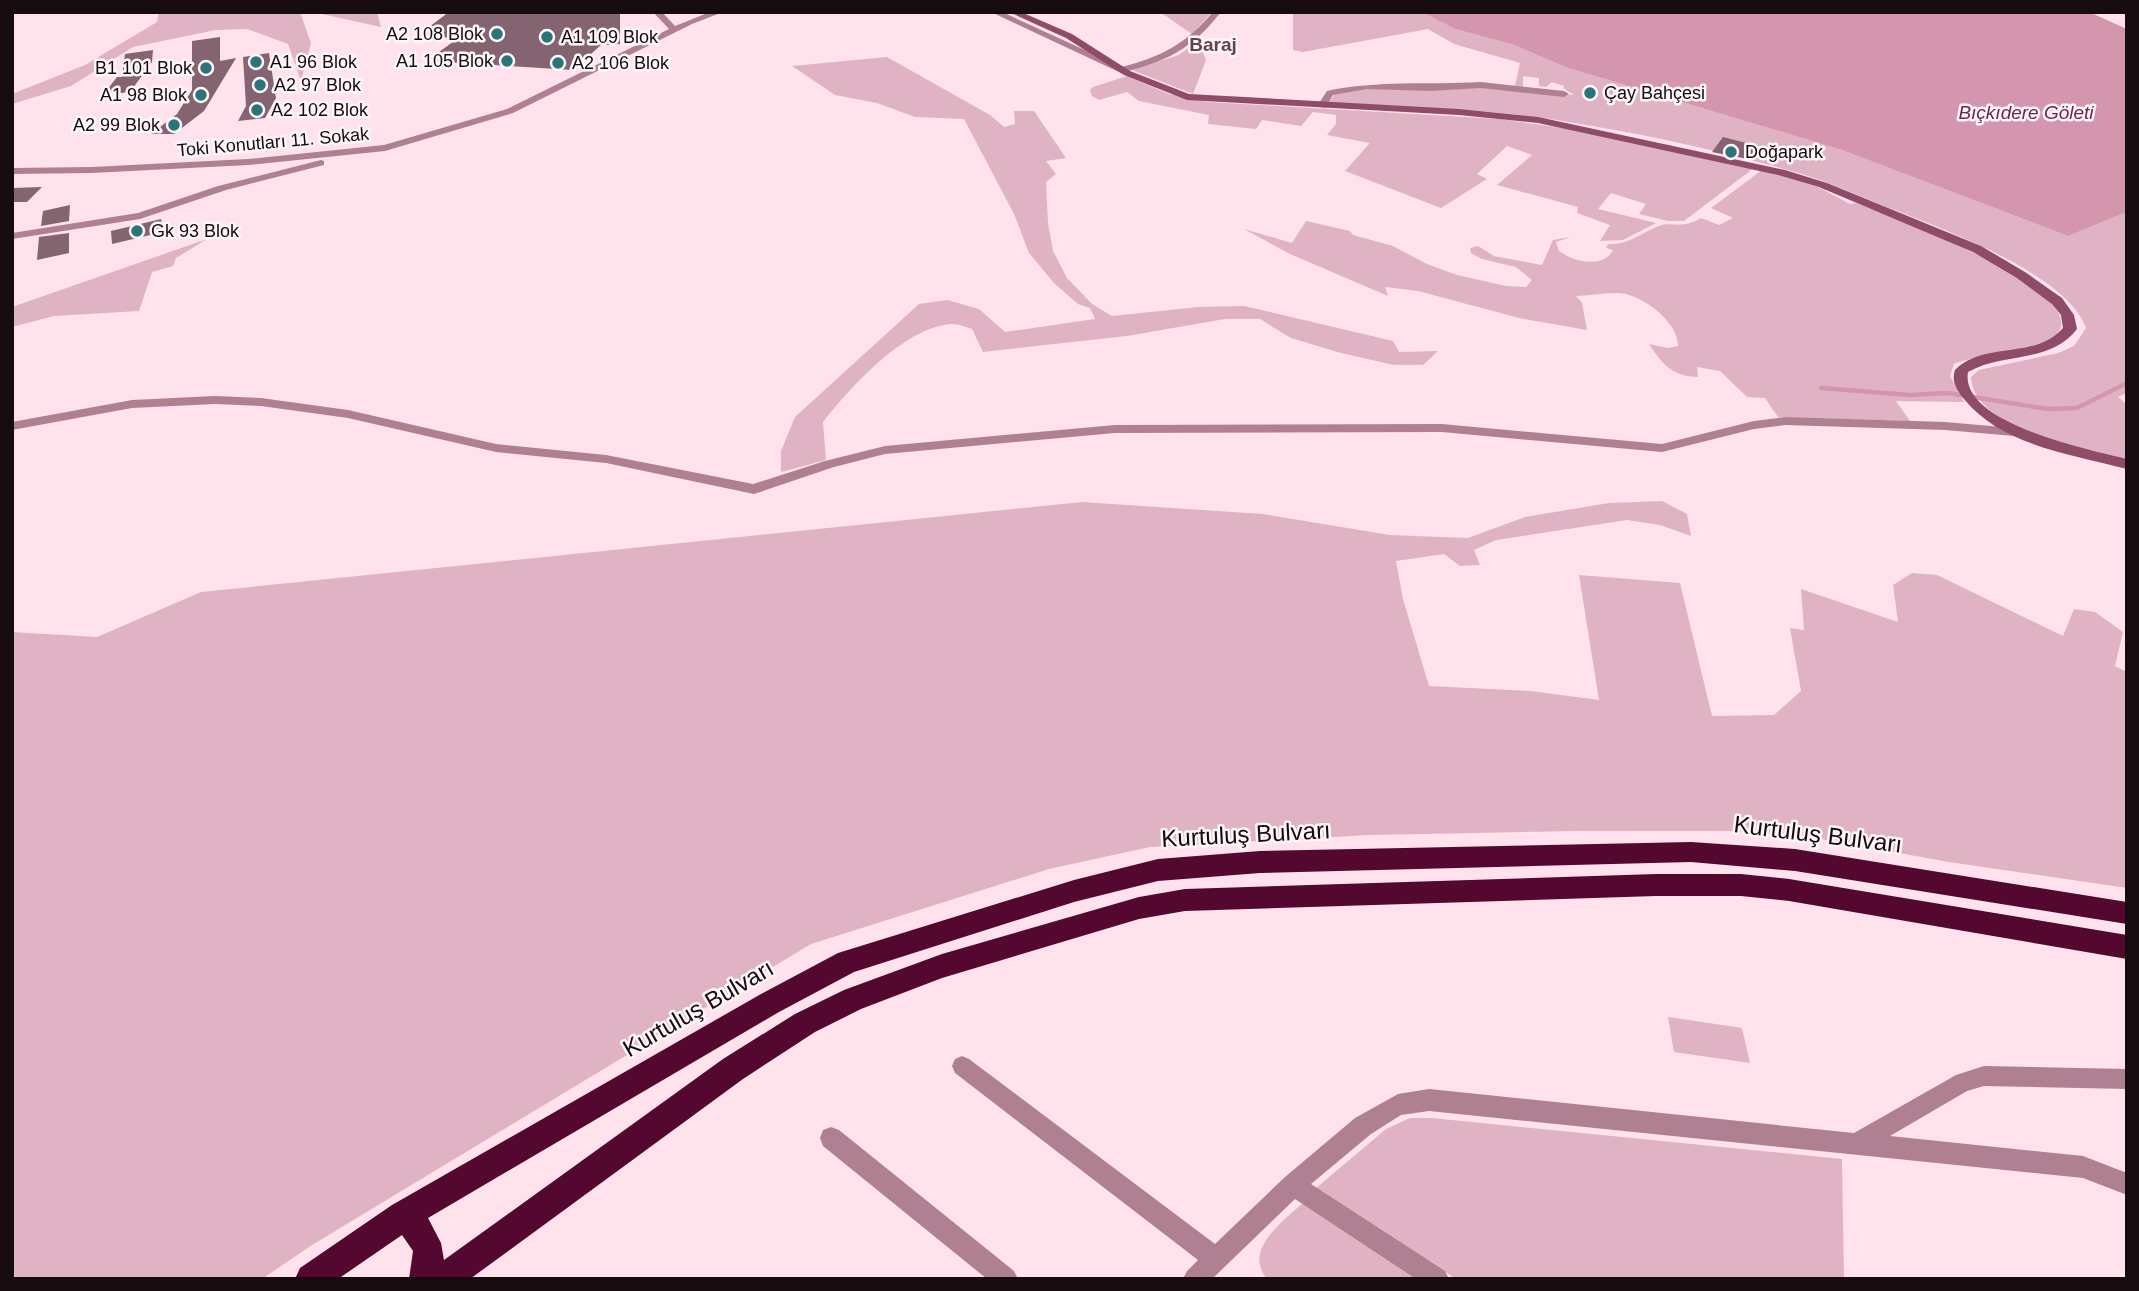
<svg xmlns="http://www.w3.org/2000/svg" width="2139" height="1291" font-family="Helvetica,sans-serif">
<rect width="100%" height="100%" fill="#ffe2ec"/>
<!-- green -->
<g fill="#dfb3c3">
<path d="M 159,12 L 300,12 L 311,43 L 301,81 L 288,44 L 247,29 L 216,30 L 133,47 L 71,86 L 12,104 L 12,94 L 85,65 L 157,22 Z"/>
<path d="M 313,12 L 377,12 L 381,27 Z"/>
<path d="M 1160,12 L 1212,12 L 1192,34 Z"/>
<path d="M 1293,12 L 1422,12 L 1455,29 L 1514,45 L 1565,67 L 1842,150 L 2068,236 L 2127,212 L 2127,393 L 2118,397 L 2127,405 L 2127,459 C 2086,448 1973,430 1971,377 L 1979,370 L 2058,353 L 2074,346 L 2086,328 C 2066,272 1935,226 1882,205 C 1854,194 1827,181 1798,173 C 1721,150 1629,131 1550,119 C 1477,108 1402,107 1328,103 L 1335,94 L 1354,88 L 1481,87 L 1574,95 L 1563,88 L 1564,86 L 1552,82 L 1546,87 L 1539,86 L 1539,78 L 1523,76 L 1523,87 L 1515,86 L 1520,63 L 1454,44 L 1428,29 L 1303,52 L 1293,50 Z"/>
<path d="M 1198,41 L 1206,60 L 1193,94 L 1132,70 L 1179,55 Z"/>
<path d="M 887,57 L 990,115 L 1004,127 L 1015,124 L 1014,111 L 1034,111 L 1066,158 L 1046,161 L 1056,174 L 1046,182 L 1048,223 L 1053,251 L 1067,278 L 1092,304 L 1112,316 L 1199,307 L 1244,306 L 1393,341 L 1399,352 L 1438,351 L 1423,365 L 1394,365 L 1341,353 L 1291,338 L 1260,319 L 1225,319 L 1127,336 L 983,352 L 972,329 C 966,327 958,324 951,324 C 903,328 851,387 823,422 L 826,460 L 781,472 L 781,451 L 795,417 L 919,304 L 947,300 L 979,309 L 1005,332 L 1095,319 L 1090,308 L 1078,304 L 1054,283 L 1029,253 L 1014,214 L 964,119 L 915,117 L 877,103 L 835,95 L 792,66 Z"/>
<path d="M 1127,76 L 1169,94 L 1208,102 L 1499,119 L 1571,129 L 1754,168 L 1684,221 L 1668,221 L 1639,214 L 1646,204 L 1611,193 L 1598,209 L 1656,223 L 1623,240 L 1600,241 L 1610,225 L 1577,213 L 1578,207 L 1497,185 L 1532,155 L 1507,146 L 1477,174 L 1487,179 L 1441,208 L 1345,171 L 1370,143 L 1327,135 L 1336,124 L 1336,115 L 1313,112 L 1301,126 L 1262,120 L 1256,129 L 1208,124 L 1209,115 L 1139,101 L 1127,92 L 1099,100 L 1092,96 L 1090,90 L 1093,87 Z"/>
<path d="M 1762,170 L 1818,187 L 1850,204 L 1856,203 C 1884,214 2097,292 2056,335 C 2042,349 1978,354 1954,364 L 1950,376 L 1964,402 L 1896,401 L 1910,421 L 1778,417 L 1765,398 L 1747,397 L 1720,371 L 1697,367 L 1698,377 C 1672,376 1663,365 1649,344 L 1668,348 L 1678,346 C 1678,323 1647,299 1626,294 C 1612,291 1591,296 1576,296 L 1582,303 L 1587,330 L 1519,318 L 1418,291 L 1385,287 L 1388,296 L 1290,254 L 1244,229 L 1292,243 L 1306,221 L 1350,231 L 1353,235 L 1393,246 L 1427,264 L 1457,275 L 1506,286 L 1526,287 L 1532,280 L 1516,267 L 1482,259 L 1471,253 L 1470,248 L 1478,246 L 1494,256 L 1542,265 L 1553,240 L 1571,237 L 1556,242 L 1559,251 C 1574,262 1603,269 1613,250 L 1606,248 L 1608,244 C 1629,245 1640,233 1659,226 C 1673,221 1681,230 1701,218 L 1719,225 L 1733,218 L 1711,208 Z"/>
<path d="M 207,239 L 176,258 L 173,266 L 152,272 L 139,311 L 54,316 L 12,327 L 12,307 Z"/>
<path d="M 1662,501 L 1687,514 L 1691,536 L 1660,525 L 1627,520 L 1496,540 L 1474,550 L 1480,565 L 1460,566 L 1444,554 L 1396,561 L 1403,599 L 1429,686 L 1531,691 L 1599,700 L 1579,575 L 1680,583 L 1712,716 L 1774,715 L 1801,691 L 1790,628 L 1804,630 L 1801,589 L 1898,622 L 1893,585 L 1912,573 L 1937,575 L 2063,636 L 2074,609 L 2095,612 L 2123,632 L 2115,666 L 2127,672 L 2127,888 L 1949,862 L 1804,836 L 1729,831 L 1577,831 L 1370,835 L 1150,847 L 1049,869 L 811,944 L 312,1245 L 262,1279 L 12,1279 L 12,632 L 97,637 L 201,592 L 1082,502 L 1263,514 L 1390,535 L 1468,538 L 1525,517 L 1609,503 Z"/>
<path d="M 1668,1017 L 1742,1028 L 1750,1063 L 1674,1052 Z"/>
<path d="M 1410,1118 L 1432,1118 L 1842,1159 L 1844,1279 L 1456,1279 L 1316,1188 L 1386,1129 Z"/>
<path d="M 1304,1202 L 1421,1279 L 1267,1279 C 1242,1249 1285,1220 1304,1202 Z"/>
</g>
<!-- water -->
<path fill="#d396ad" d="M 1422,12 L 2089,12 L 2127,29 L 2127,212 L 2068,236 L 1842,150 L 1565,67 L 1514,45 L 1455,29 Z"/>
<g fill="none" stroke-linecap="round" stroke-linejoin="round">
<!-- stream -->
<path stroke="#d396ad" stroke-width="4.5" d="M 1821,388 L 1910,395 L 1948,393 L 2048,409 L 2077,408 L 2127,383"/>
</g>
<!-- building -->
<g fill="#846470">
<path d="M 449,12 L 620,12 L 620,44 L 601,45 L 573,70 L 427,61 L 458,38 L 417,36 Z"/>
<path d="M 220,37 L 220,61 L 236,58 L 204,111 L 174,134 L 151,134 L 177,114 L 192,90 L 192,41 Z"/>
<path d="M 153,50 L 152,62 L 130,92 L 103,95 L 117,77 L 122,77 L 125,54 Z"/>
<path d="M 269,53 L 276,98 L 265,118 L 238,121 L 246,106 L 243,57 Z"/>
<path d="M 1723,137 L 1758,146 L 1748,159 L 1712,152 Z"/>
<path d="M 42,187 L 27,202 L 12,202 L 12,188 Z"/>
<path d="M 70,205 L 69,221 L 41,226 L 43,211 Z"/>
<path d="M 161,219 L 163,232 L 112,244 L 111,231 Z"/>
<path d="M 69,233 L 69,253 L 37,260 L 39,237 Z"/>
</g>
<g fill="none" stroke-linecap="round" stroke-linejoin="round">
<!-- street -->
<g fill="#af8091" fill-rule="evenodd">
<path d="M 653,12 L 662,12 L 675,26 L 710,12 L 723,12 L 692,24 L 513,113 L 385,151 L 248,165 L 92,173 L 12,174 L 12,168 L 92,167 L 248,159 L 384,145 L 507,109 L 669,29 Z"/>
<path d="M 991,12 L 1002,12 L 1122,67 C 1161,57 1187,43 1213,12 L 1221,12 C 1191,50 1167,61 1121,73 Z"/>
<path d="M 1481,82 L 1564,91 L 1569,94 L 1564,97 L 1481,88 L 1430,91 L 1367,89 L 1333,95 L 1325,108 L 1317,106 L 1327,91 C 1377,80 1429,85 1481,82 Z"/>
<path d="M 321,160 L 324,161 L 324,165 L 226,190 L 140,219 L 12,239 L 12,233 L 138,213 L 218,186 Z"/>
<path d="M 215,396 L 261,398 L 348,410 L 496,444 L 606,455 L 753,484 L 825,461 L 885,446 L 1115,425 L 1442,424 L 1662,444 L 1754,421 L 1785,417 L 1945,422 L 2014,428 L 2021,432 L 2014,436 L 1945,430 L 1785,425 L 1754,429 L 1662,452 L 1442,432 L 1115,433 L 885,454 L 834,467 L 754,494 L 606,463 L 496,452 L 348,418 L 261,406 L 215,404 L 132,408 L 12,430 L 12,422 L 132,400 Z"/>
<path d="M 962,1056 L 969,1059 L 1215,1244 L 1285,1177 L 1355,1118 L 1398,1094 L 1429,1089 L 1854,1133 L 1956,1075 L 1984,1066 L 2127,1069 L 2127,1089 L 1984,1086 L 1967,1091 L 1890,1136 L 2083,1156 L 2127,1173 L 2127,1195 L 2083,1178 L 1429,1111 L 1401,1115 L 1371,1134 L 1311,1184 L 1445,1271 L 1449,1279 L 1416,1279 L 1295,1199 L 1212,1279 L 1183,1279 L 1187,1271 L 1198,1260 L 955,1073 L 952,1066 L 955,1059 Z"/>
<path d="M 831,1127 L 839,1130 L 1014,1271 L 1018,1279 L 987,1279 L 823,1146 L 820,1138 L 823,1130 Z"/>
</g>
<!-- secondary -->
<path fill="#8e4c67" fill-rule="evenodd" d="M 1009,12 L 1021,12 L 1072,34 L 1130,71 L 1189,94 L 1459,109 L 1538,117 L 1785,170 L 1827,183 L 1981,246 L 2025,272 L 2062,298 L 2074,315 L 2077,329 C 2050,364 2003,352 1968,372 C 1959,424 2092,450 2127,459 L 2127,469 C 2071,454 2002,446 1964,399 C 1957,390 1951,382 1955,370 C 1984,341 2035,360 2063,328 L 2061,315 L 2052,304 L 2017,278 L 1973,252 L 1819,187 L 1778,175 L 1538,123 L 1459,115 L 1187,100 L 1124,75 L 1066,38 Z"/>
<!-- highway -->
<path fill="#540830" fill-rule="evenodd" d="M 1691,842 L 1795,849 L 2127,902 L 2127,924 L 1795,871 L 1691,862 L 1260,873 L 1158,881 L 1074,902 L 854,972 L 779,1012 L 428,1218 L 441,1243 L 444,1260 L 723,1059 L 795,1014 L 844,990 L 942,954 L 1139,897 L 1185,889 L 1656,874 L 1741,874 L 1789,879 L 2127,935 L 2127,959 L 1789,901 L 1741,896 L 1656,896 L 1185,911 L 1139,919 L 942,978 L 861,1009 L 815,1032 L 743,1079 L 470,1279 L 409,1279 L 413,1251 L 402,1235 L 338,1279 L 295,1279 L 300,1268 L 392,1205 L 761,994 L 838,953 L 1074,880 L 1158,859 L 1260,851 Z"/>
</g>
<!-- markers -->
<g fill="#2b747c" stroke="#fdf6f8" stroke-width="2.5">
<circle cx="497" cy="34" r="7"/>
<circle cx="547" cy="37" r="7"/>
<circle cx="507" cy="61" r="7"/>
<circle cx="256" cy="62" r="7"/>
<circle cx="558" cy="63" r="7"/>
<circle cx="206" cy="68" r="7"/>
<circle cx="260" cy="85" r="7"/>
<circle cx="1590" cy="93" r="7"/>
<circle cx="201" cy="95" r="7"/>
<circle cx="257" cy="110" r="7"/>
<circle cx="174" cy="125" r="7"/>
<circle cx="1731" cy="152" r="7"/>
<circle cx="137" cy="231" r="7"/>
</g>
<g text-anchor="middle" dominant-baseline="central" stroke-width="5" stroke-linejoin="round" paint-order="stroke">
<!-- far-poi labels -->
<g font-size="18" fill="#160b0f" stroke="#fdf6f8" text-anchor="start">
<text x="483" y="34" text-anchor="end">A2 108 Blok</text>
<text x="561" y="37">A1 109 Blok</text>
<text x="493" y="61" text-anchor="end">A1 105 Blok</text>
<text x="270" y="62">A1 96 Blok</text>
<text x="572" y="63">A2 106 Blok</text>
<text x="192" y="68" text-anchor="end">B1 101 Blok</text>
<text x="274" y="85">A2 97 Blok</text>
<text x="1604" y="93">Çay Bahçesi</text>
<text x="187" y="95" text-anchor="end">A1 98 Blok</text>
<text x="271" y="110">A2 102 Blok</text>
<text x="160" y="125" text-anchor="end">A2 99 Blok</text>
<text x="1745" y="152">Doğapark</text>
<text x="151" y="231">Gk 93 Blok</text>
</g>
<!-- far-street labels -->
<g font-size="18" fill="#160b0f" stroke="#fdf6f8">
<text transform="translate(273 142) rotate(-5)">Toki Konutları 11. Sokak</text>
</g>
<!-- far-neighbourhood labels -->
<g font-size="19" font-weight="bold" fill="#61444f" stroke="#fdf6f8">
<text x="1213" y="44">Baraj</text>
</g>
<!-- far-water labels -->
<g font-size="19" font-style="italic" fill="#6f2648" stroke="#fdf6f8">
<text x="2026" y="112">Bıçkıdere Göleti</text>
</g>
<!-- near-street labels -->
<g font-size="24" fill="#160b0f" stroke="#fdf6f8">
<text transform="translate(1246 834) rotate(-3)">Kurtuluş Bulvarı</text>
<text transform="translate(1818 834) rotate(7)">Kurtuluş Bulvarı</text>
<text transform="translate(698 1008) rotate(-30)">Kurtuluş Bulvarı</text>
</g>
</g>
<!-- border -->
<rect width="2139" height="1291" fill="none" stroke="#160b0f" stroke-width="28"/>
</svg>
